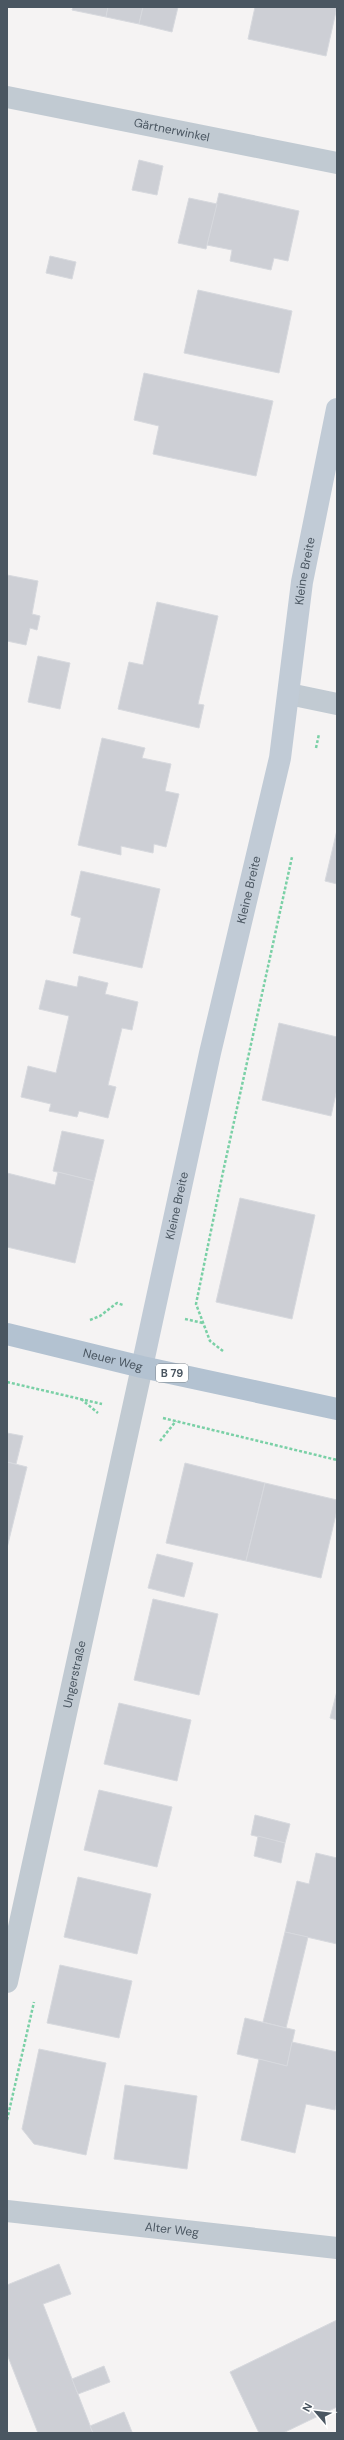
<svg xmlns="http://www.w3.org/2000/svg" width="344" height="2440" font-family="'DM Sans',sans-serif">
<rect width="100%" height="100%" fill="#f5f3f3"/>
<!-- building -->
<g fill="#cdcfd5" stroke="#d7d9de">
<path d="M 73,7 L 108,7 L 106,17 L 72,10 Z"/>
<path d="M 108,7 L 143,7 L 139,24 L 106,17 Z"/>
<path d="M 143,7 L 178,7 L 172,32 L 139,24 Z"/>
<path d="M 255,7 L 337,7 L 326,56 L 248,39 Z"/>
<path d="M 139,160 L 163,166 L 157,195 L 132,190 Z"/>
<path d="M 219,193 L 299,211 L 288,261 L 274,258 L 271,270 L 230,261 L 232,250 L 207,245 Z"/>
<path d="M 189,198 L 217,204 L 206,249 L 178,243 Z"/>
<path d="M 50,256 L 76,262 L 72,279 L 46,273 Z"/>
<path d="M 198,290 L 292,311 L 279,373 L 184,353 Z"/>
<path d="M 144,373 L 273,401 L 256,476 L 153,454 L 159,426 L 134,420 Z"/>
<path d="M 7,575 L 38,581 L 32,614 L 40,616 L 37,630 L 30,628 L 26,645 L 7,641 Z"/>
<path d="M 157,602 L 218,616 L 198,704 L 204,705 L 199,728 L 118,709 L 129,662 L 143,665 Z"/>
<path d="M 38,656 L 70,663 L 60,709 L 28,702 Z"/>
<path d="M 102,738 L 145,748 L 142,758 L 171,764 L 165,791 L 179,794 L 166,847 L 154,844 L 153,853 L 121,846 L 121,855 L 78,845 Z"/>
<path d="M 337,830 L 337,884 L 325,881 Z"/>
<path d="M 81,871 L 160,889 L 142,968 L 73,953 L 81,918 L 71,915 Z"/>
<path d="M 79,976 L 108,983 L 105,994 L 138,1002 L 132,1030 L 122,1028 L 108,1085 L 116,1087 L 108,1118 L 79,1111 L 77,1117 L 49,1111 L 51,1104 L 21,1097 L 28,1066 L 56,1073 L 69,1016 L 39,1009 L 46,980 L 77,987 Z"/>
<path d="M 279,1023 L 337,1037 L 337,1089 L 331,1116 L 262,1100 Z"/>
<path d="M 62,1131 L 104,1140 L 94,1181 L 53,1171 Z"/>
<path d="M 58,1172 L 94,1181 L 75,1263 L 7,1247 L 7,1173 L 55,1185 Z"/>
<path d="M 240,1198 L 315,1215 L 292,1319 L 216,1302 Z"/>
<path d="M 7,1433 L 23,1436 L 16,1464 L 7,1462 Z"/>
<path d="M 7,1462 L 27,1467 L 7,1548 Z"/>
<path d="M 185,1463 L 265,1483 L 246,1561 L 166,1543 Z"/>
<path d="M 265,1483 L 337,1500 L 337,1510 L 321,1578 L 246,1561 Z"/>
<path d="M 157,1554 L 193,1563 L 184,1597 L 148,1588 Z"/>
<path d="M 153,1599 L 218,1614 L 199,1695 L 134,1680 Z"/>
<path d="M 337,1691 L 337,1720 L 330,1718 Z"/>
<path d="M 119,1703 L 191,1720 L 177,1781 L 104,1764 Z"/>
<path d="M 99,1790 L 172,1807 L 157,1867 L 84,1850 Z"/>
<path d="M 255,1815 L 290,1824 L 285,1843 L 251,1835 Z"/>
<path d="M 258,1836 L 285,1843 L 281,1863 L 254,1856 Z"/>
<path d="M 316,1853 L 337,1858 L 337,1944 L 285,1932 L 297,1881 L 309,1884 Z"/>
<path d="M 78,1877 L 151,1894 L 137,1954 L 64,1937 Z"/>
<path d="M 285,1932 L 308,1937 L 286,2028 L 263,2022 Z"/>
<path d="M 60,1965 L 132,1981 L 119,2038 L 47,2023 Z"/>
<path d="M 245,2018 L 295,2030 L 287,2066 L 237,2054 Z"/>
<path d="M 292,2042 L 337,2052 L 337,2101 L 335,2110 L 306,2104 L 295,2153 L 241,2140 L 259,2059 L 287,2066 Z"/>
<path d="M 39,2049 L 106,2063 L 86,2155 L 34,2144 L 22,2129 Z"/>
<path d="M 125,2085 L 197,2096 L 187,2169 L 114,2159 Z"/>
<path d="M 59,2264 L 71,2294 L 43,2304 L 93,2433 L 38,2433 L 7,2354 L 7,2285 Z"/>
<path d="M 337,2320 L 337,2407 L 283,2433 L 259,2433 L 230,2372 Z"/>
<path d="M 104,2366 L 110,2382 L 78,2394 L 72,2379 Z"/>
<path d="M 124,2412 L 132,2432 L 93,2433 L 90,2426 Z"/>
</g>
<g fill="none" stroke-linecap="round" stroke-linejoin="round">
<!-- path -->
<g stroke="#7ad0a6" stroke-width="2.5" stroke-dasharray="3 2" stroke-linecap="butt">
<path d="M 316,748 L 319,734"/>
<path d="M 185,1319 L 203,1323"/>
<path d="M 90,1320 L 100,1316 L 117,1303 L 123,1305"/>
<path d="M 223,1351 L 210,1341 L 196,1304 L 223,1172 L 292,857"/>
<path d="M 7,1382 L 102,1404"/>
<path d="M 81,1399 L 98,1413"/>
<path d="M 163,1418 L 337,1460"/>
<path d="M 160,1441 L 176,1421"/>
<path d="M 7,2120 L 34,2002"/>
</g>
<!-- street -->
<g stroke="#c1cad2" stroke-width="22">
<path id="s1" d="M 7,97 L 337,163"/>
<path d="M 289,694 L 337,704"/>
<path id="s2" d="M 7,1982 L 142,1367"/>
<path id="s3" d="M 7,2211 L 337,2248"/>
</g>
<!-- secondary -->
<path stroke="#c1cbd6" stroke-width="22" id="s4" d="M 142,1367 L 210,1053 L 280,758 L 302,582 L 337,409"/>
<!-- primary -->
<path stroke="#b3c2d1" stroke-width="22" id="s5" d="M 7,1334 L 142,1367 L 337,1409"/>
</g>
<g text-anchor="middle" dominant-baseline="central" stroke-width="3" stroke-linejoin="round" paint-order="stroke">
<!-- shield labels -->
<rect fill="#fff" stroke="#808990" stroke-width="1" x="156" y="1364" width="32" height="18" rx="3"/>
<g font-size="11" font-weight="bold" fill="#4a5661">
<text x="172" y="1373">B 79</text>
</g>
<!-- street labels -->
<g font-size="12" fill="#4a5661" stroke="#fff">
<text stroke="none"><textPath href="#s1" startOffset="168">Gärtnerwinkel</textPath></text>
<text stroke="none"><textPath href="#s4" startOffset="813">Kleine Breite</textPath></text>
<text stroke="none"><textPath href="#s4" startOffset="489">Kleine Breite</textPath></text>
<text stroke="none"><textPath href="#s4" startOffset="165">Kleine Breite</textPath></text>
<text stroke="none"><textPath href="#s5" startOffset="109">Neuer Weg</textPath></text>
<text stroke="none"><textPath href="#s2" startOffset="315">Ungerstraße</textPath></text>
<text stroke="none"><textPath href="#s3" startOffset="166">Alter Weg</textPath></text>
</g>
</g>
<!-- border -->
<rect width="344" height="2440" fill="none" stroke="#4a5661" stroke-width="16"/>
<!-- north arrow -->
<g transform="translate(316 2412) rotate(298)" stroke="#ffffff" stroke-width="3" paint-order="stroke">
<path d="M0-3L7 15L0 10L-7 15Z" fill="#4a5661"/>
<text y="-6" font-size="11" font-weight="bold" text-anchor="middle" fill="#4a5661">N</text>
</g>
</svg>
